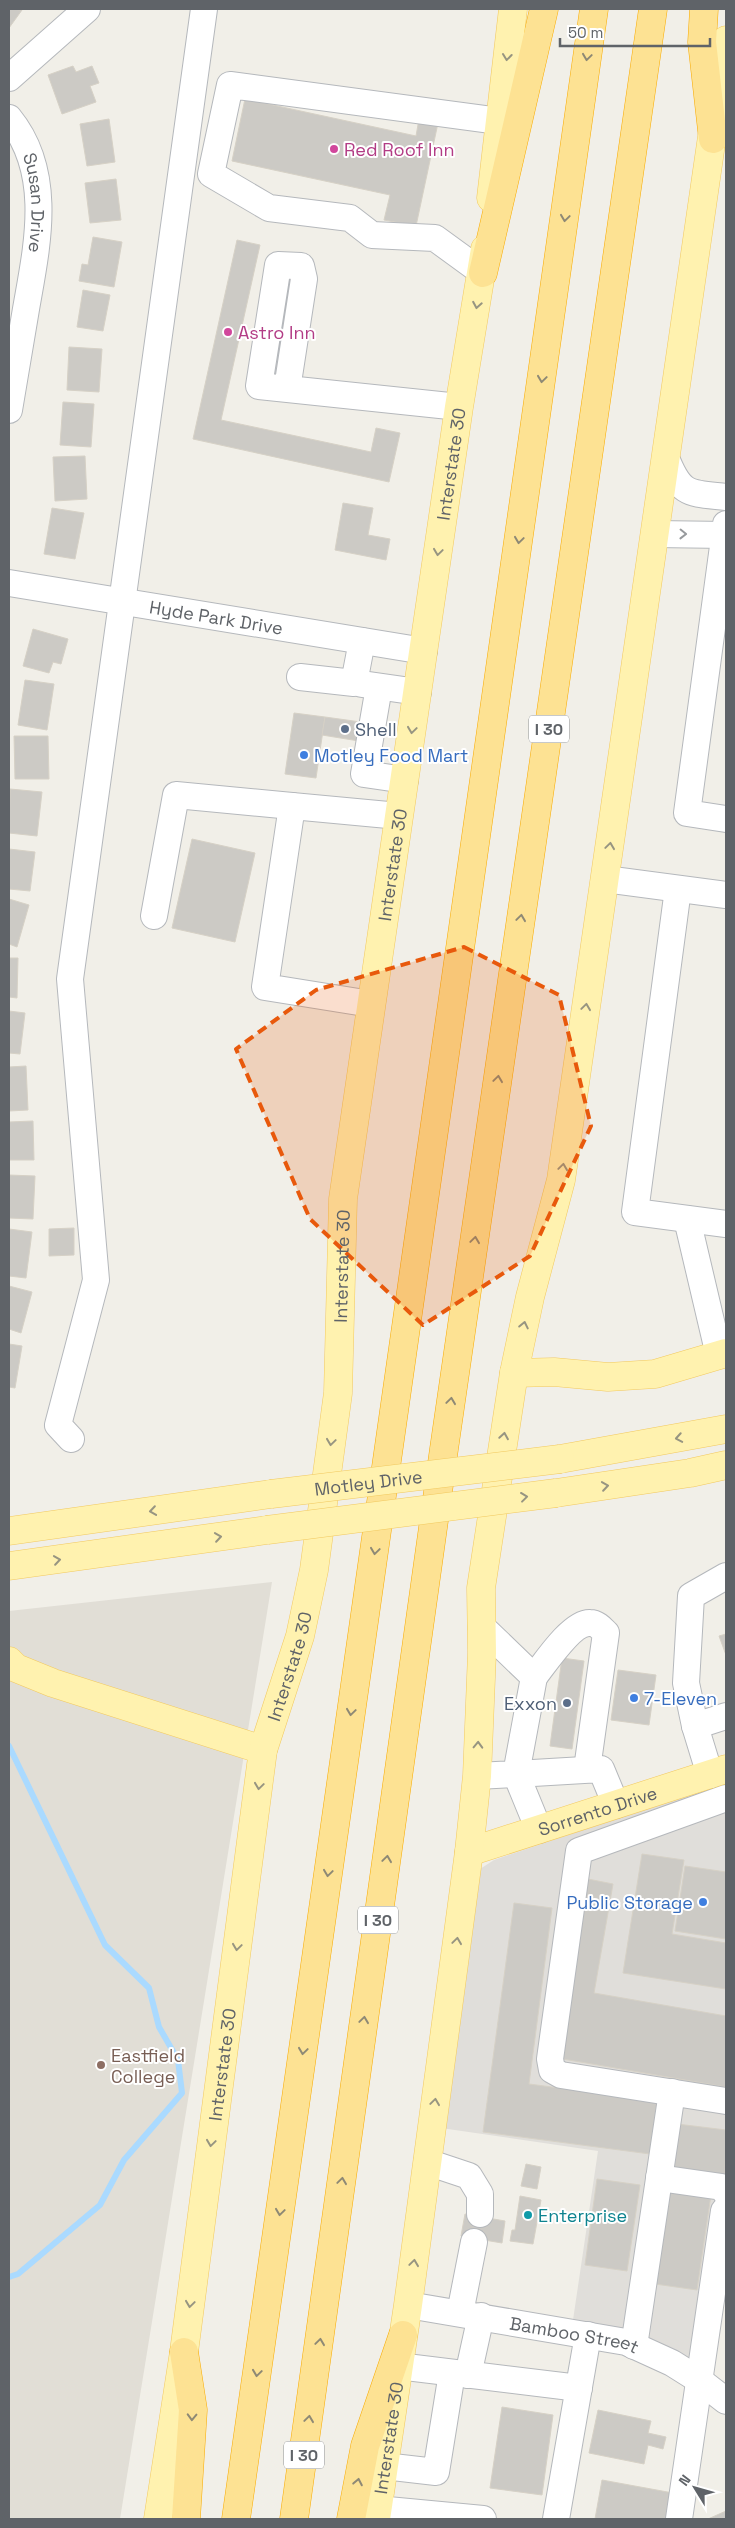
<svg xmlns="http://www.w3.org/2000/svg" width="735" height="2528" font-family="'Space Grotesk',sans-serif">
<rect width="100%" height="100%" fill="#f1efe8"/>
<!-- industrial -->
<path fill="#e0deda" d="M 726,1782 L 726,2200 L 716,2213 L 688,2362 L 573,2320 L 598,2151 L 441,2128 L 480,1869 L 494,1860 Z"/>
<!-- education -->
<path fill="#e1ded6" d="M 272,1582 L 120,2519 L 9,2519 L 9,1611 Z"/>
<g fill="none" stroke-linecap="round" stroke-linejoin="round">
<!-- stream -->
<path stroke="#aadaff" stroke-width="6" d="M 9,1746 L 105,1945 L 149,1988 L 159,2027 L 178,2060 L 182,2093 L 124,2160 L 100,2205 L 18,2274 L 9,2277"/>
</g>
<!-- building -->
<g fill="#cccac5" stroke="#d6d1c6">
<path d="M 9,9 L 22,10 L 9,28 Z"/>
<path d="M 73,66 L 76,72 L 92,66 L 99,83 L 90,86 L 96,102 L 62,114 L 48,75 Z"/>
<path d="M 246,94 L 260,97 L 259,102 L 416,136 L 419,119 L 438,123 L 416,226 L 384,220 L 390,195 L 232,161 Z"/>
<path d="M 109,119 L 115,162 L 87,166 L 80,124 Z"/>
<path d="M 116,179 L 121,220 L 90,223 L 85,183 Z"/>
<path d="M 93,237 L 122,242 L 114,287 L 79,281 L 82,264 L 88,265 Z"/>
<path d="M 237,240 L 260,245 L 221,420 L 371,452 L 376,428 L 400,433 L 389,482 L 193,439 Z"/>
<path d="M 83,290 L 110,295 L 103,331 L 77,327 Z"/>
<path d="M 69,347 L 102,349 L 99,392 L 67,390 Z"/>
<path d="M 63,402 L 94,404 L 91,447 L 60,445 Z"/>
<path d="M 85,456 L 87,499 L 55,501 L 53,457 Z"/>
<path d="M 343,503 L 373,508 L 368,535 L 390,539 L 386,560 L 335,550 Z"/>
<path d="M 52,508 L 84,513 L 75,559 L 44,554 Z"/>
<path d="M 33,629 L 68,639 L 61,664 L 53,662 L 49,673 L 23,666 Z"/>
<path d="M 25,680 L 54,684 L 47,730 L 18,725 Z"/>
<path d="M 294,713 L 325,717 L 316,778 L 285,774 Z"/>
<path d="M 325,717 L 368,723 L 365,742 L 322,735 Z"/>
<path d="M 14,736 L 48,736 L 49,779 L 15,779 Z"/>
<path d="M 10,789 L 42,792 L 37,836 L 9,833 Z"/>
<path d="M 192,839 L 255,853 L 235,942 L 172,928 Z"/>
<path d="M 9,849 L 35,852 L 30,891 L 9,889 Z"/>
<path d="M 9,899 L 29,905 L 17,947 L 9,944 Z"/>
<path d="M 9,958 L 18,958 L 17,998 L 9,997 Z"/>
<path d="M 9,1011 L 25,1013 L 20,1054 L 9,1053 Z"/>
<path d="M 26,1066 L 28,1110 L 9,1111 L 9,1067 Z"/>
<path d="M 33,1121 L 34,1160 L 9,1160 L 9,1122 Z"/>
<path d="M 9,1175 L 35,1176 L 33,1219 L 9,1218 Z"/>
<path d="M 74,1228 L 74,1255 L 49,1256 L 49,1229 Z"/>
<path d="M 9,1229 L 32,1232 L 26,1278 L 9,1276 Z"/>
<path d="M 9,1286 L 32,1292 L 21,1333 L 9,1329 Z"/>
<path d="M 9,1344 L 22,1346 L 15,1388 L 9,1387 Z"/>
<path d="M 726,1634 L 726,1655 L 719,1636 Z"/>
<path d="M 562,1658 L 584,1661 L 572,1749 L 550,1746 Z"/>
<path d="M 618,1670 L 656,1675 L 649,1725 L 611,1720 Z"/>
<path d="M 642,1854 L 684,1860 L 672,1934 L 726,1943 L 726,1989 L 623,1973 Z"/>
<path d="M 685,1866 L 726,1872 L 726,1939 L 675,1931 Z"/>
<path d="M 588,1879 L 613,1884 L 594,1993 L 726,2016 L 726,2087 L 557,2058 Z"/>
<path d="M 514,1903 L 552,1908 L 529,2084 L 657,2101 L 650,2154 L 483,2132 Z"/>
<path d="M 677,2124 L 726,2130 L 725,2178 L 670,2170 Z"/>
<path d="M 526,2164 L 541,2167 L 537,2189 L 521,2186 Z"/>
<path d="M 597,2179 L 640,2185 L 627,2271 L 585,2265 Z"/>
<path d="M 668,2189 L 711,2195 L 697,2290 L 655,2284 Z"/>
<path d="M 520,2196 L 541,2200 L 533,2244 L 510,2241 L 512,2230 L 515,2230 Z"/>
<path d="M 465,2214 L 505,2221 L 502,2243 L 461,2236 Z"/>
<path d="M 502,2407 L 553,2415 L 542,2495 L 490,2488 Z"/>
<path d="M 598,2410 L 651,2421 L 648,2433 L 666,2437 L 663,2449 L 648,2445 L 644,2464 L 589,2453 Z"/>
<path d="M 602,2480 L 673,2493 L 668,2519 L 595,2519 Z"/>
<path d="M 726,2511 L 726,2519 L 708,2519 Z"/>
</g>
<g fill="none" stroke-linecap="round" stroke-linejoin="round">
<defs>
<g id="minor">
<path d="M 9,78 L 87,9"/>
<path id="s1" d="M 9,118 C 54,173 37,246 26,309 C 20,343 15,376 9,410"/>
<path d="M 483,273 L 435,238 L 372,235 L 350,218 L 269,208 L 211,174 L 230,85 L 499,121"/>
<path d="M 287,389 L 304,279 L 301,266 L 278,265 L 259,386 L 459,407"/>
<path d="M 666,458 C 681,496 689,493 726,497"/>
<path d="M 726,524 L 687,813 L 726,819"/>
<path d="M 655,534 L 726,535"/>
<path id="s2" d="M 9,583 L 424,651"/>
<path d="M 300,677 L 354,683 L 362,641"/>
<path d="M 362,684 L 418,692"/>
<path d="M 379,687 L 364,774 L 405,780"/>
<path d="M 605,879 L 726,895"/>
<path d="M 678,889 L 635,1212 L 726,1224"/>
<path d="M 154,916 L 176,795 L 292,806"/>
<path d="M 371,1004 L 265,987 L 292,806 L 399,816"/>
<path d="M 687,1219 L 719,1355"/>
<path d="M 71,1439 L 58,1425 L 96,1280 L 70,979 L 204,9"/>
<path d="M 534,1677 C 545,1663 572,1622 590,1623 C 597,1623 602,1629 606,1633 L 587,1769"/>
<path d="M 695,1726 L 726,1716"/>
<path d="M 710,1775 L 695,1726 L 686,1683 L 691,1596 L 726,1576"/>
<path d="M 477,1776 L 516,1774 L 534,1677 L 481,1626"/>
<path d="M 726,1798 L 579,1851 L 550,2059 L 552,2070 L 561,2075 L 726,2101"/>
<path d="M 539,1830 L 516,1774 L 601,1769 L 616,1805"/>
<path d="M 427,2162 L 469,2176 L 480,2194 L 480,2214"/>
<path d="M 659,2178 L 722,2187 L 726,2193"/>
<path id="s3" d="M 408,2305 L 626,2342 L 672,2363 L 699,2380 L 726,2401"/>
<path d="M 460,2313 L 474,2242"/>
<path d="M 634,2346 L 672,2092"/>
<path d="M 398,2366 L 579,2388"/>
<path d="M 468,2375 L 481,2316"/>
<path d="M 384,2466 L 436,2472 L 452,2373"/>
<path d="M 377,2509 L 483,2519"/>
<path d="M 556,2519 L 588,2335"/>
<path d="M 679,2519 L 724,2211 L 726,2209"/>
</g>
<g id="major">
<path d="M 491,198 L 513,9"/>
<path d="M 514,1373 L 554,1372 L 608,1377 L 655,1374 L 726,1353"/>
<path d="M 560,1459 L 726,1429"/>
<path d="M 556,1493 L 690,1473 L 726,1465"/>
<path d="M 9,1531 L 271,1494"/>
<path d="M 9,1566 L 267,1530"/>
<path d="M 9,1661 L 16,1668 L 53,1683 L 263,1750"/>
<path id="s4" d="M 469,1852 L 726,1769"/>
<path id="s5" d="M 158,2519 L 184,2352 L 263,1750 L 300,1636 L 314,1570 L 338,1393 L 343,1199 L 459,407 L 485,249"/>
<path id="s6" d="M 376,2519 L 408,2305 L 469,1852 L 477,1776 L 482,1653 L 481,1588 L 514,1373 L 530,1297 L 561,1180 L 726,40"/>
</g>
<g id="highway">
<path d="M 704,9 L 702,42 L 713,139"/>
<path d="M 483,273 L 544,9"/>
<path d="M 184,2352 L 193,2410 L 186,2519"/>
<path d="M 236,2519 L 594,9"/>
<path d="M 294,2519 L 444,1449 L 653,9"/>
<path d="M 351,2519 L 365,2446 L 403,2335"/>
</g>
</defs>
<!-- minor casing -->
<use href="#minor" stroke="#b5b8bc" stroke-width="28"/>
<!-- major casing -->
<use href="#major" stroke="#f2c960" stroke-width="29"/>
<!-- highway casing -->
<use href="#highway" stroke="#f9ab00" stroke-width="29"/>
<!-- minor -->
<use href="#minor" stroke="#fff" stroke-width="26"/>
<!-- major -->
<use href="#major" stroke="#fff2af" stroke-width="28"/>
<!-- highway -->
<use href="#highway" stroke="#fde293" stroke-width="28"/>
<defs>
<g id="major-bridge">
<path id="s7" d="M 271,1494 L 560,1459"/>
<path d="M 267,1530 L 556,1493"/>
</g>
</defs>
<!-- major-bridge casing -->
<use href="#major-bridge" stroke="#f2c960" stroke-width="29" stroke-linecap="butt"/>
<!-- major-bridge -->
<use href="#major-bridge" stroke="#fff2af" stroke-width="28"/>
</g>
<!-- one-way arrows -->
<defs><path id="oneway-chevron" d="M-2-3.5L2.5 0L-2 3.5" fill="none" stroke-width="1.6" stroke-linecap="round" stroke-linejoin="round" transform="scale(1.25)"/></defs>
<g stroke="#979581">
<use href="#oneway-chevron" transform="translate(507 57) rotate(97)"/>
<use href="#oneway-chevron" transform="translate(477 305) rotate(100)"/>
<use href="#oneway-chevron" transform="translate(438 552) rotate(98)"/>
<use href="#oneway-chevron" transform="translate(412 730) rotate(98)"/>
<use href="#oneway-chevron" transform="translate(610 846) rotate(-82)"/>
<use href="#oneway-chevron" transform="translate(586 1007) rotate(-82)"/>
<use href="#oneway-chevron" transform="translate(563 1167) rotate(-82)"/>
<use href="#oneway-chevron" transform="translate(524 1325) rotate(-78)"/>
<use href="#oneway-chevron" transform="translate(504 1436) rotate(-81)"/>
<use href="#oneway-chevron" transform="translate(679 1438) rotate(170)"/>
<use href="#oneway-chevron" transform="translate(331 1442) rotate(98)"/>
<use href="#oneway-chevron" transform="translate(605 1486) rotate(-8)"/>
<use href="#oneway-chevron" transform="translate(524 1497) rotate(-7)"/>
<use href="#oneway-chevron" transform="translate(153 1511) rotate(172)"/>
<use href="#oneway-chevron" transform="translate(218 1537) rotate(-8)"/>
<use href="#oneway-chevron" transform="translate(57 1560) rotate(-8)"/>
<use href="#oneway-chevron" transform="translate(478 1745) rotate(-88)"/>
<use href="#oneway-chevron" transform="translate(259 1786) rotate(98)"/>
<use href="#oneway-chevron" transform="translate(457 1941) rotate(-82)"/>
<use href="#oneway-chevron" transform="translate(237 1947) rotate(98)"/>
<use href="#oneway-chevron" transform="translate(435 2102) rotate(-82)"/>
<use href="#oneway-chevron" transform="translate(211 2143) rotate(98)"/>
<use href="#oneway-chevron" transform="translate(414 2263) rotate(-82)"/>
<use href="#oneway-chevron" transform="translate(190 2304) rotate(98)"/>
</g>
<g stroke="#8e8975">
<use href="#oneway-chevron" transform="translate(587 57) rotate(98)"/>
<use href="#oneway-chevron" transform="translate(565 218) rotate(98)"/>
<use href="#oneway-chevron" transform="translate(542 379) rotate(98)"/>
<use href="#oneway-chevron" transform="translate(519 540) rotate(98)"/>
<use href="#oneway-chevron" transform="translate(521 918) rotate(-82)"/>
<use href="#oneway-chevron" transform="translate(498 1079) rotate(-82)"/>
<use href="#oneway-chevron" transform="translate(475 1240) rotate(-82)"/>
<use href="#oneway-chevron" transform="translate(451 1401) rotate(-82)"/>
<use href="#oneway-chevron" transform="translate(375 1551) rotate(98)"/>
<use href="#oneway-chevron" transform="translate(351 1712) rotate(98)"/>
<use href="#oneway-chevron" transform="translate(387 1859) rotate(-82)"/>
<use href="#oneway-chevron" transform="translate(328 1873) rotate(98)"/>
<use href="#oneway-chevron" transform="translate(364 2020) rotate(-82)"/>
<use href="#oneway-chevron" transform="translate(303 2051) rotate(98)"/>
<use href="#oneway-chevron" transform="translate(342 2181) rotate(-82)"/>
<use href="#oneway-chevron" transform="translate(280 2212) rotate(98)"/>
<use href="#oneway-chevron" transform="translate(320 2342) rotate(-82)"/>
<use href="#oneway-chevron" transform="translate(257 2373) rotate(98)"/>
<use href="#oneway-chevron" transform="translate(192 2417) rotate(92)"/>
<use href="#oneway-chevron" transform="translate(309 2419) rotate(-82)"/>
<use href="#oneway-chevron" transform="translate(358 2482) rotate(-79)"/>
</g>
<use stroke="#979a9d" href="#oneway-chevron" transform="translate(683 534) rotate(1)"/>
<!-- marked area -->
<path fill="#e8590c" fill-opacity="0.2" stroke="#e8590c" stroke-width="4" stroke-dasharray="10 6" stroke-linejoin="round" d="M 464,947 L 559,995 L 591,1126 L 530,1256 L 423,1325 L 310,1219 L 236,1049 L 316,990 Z"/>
<!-- markers -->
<g fill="#d1479c" stroke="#fff" stroke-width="2">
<circle cx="334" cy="149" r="5"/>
<circle cx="228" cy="332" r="5"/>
</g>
<g fill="#5c6f8a" stroke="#fff" stroke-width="2">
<circle cx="345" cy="729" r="5"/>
<circle cx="567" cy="1703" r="5"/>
</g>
<g fill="#3f7fe0" stroke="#fff" stroke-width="2">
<circle cx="304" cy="755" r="5"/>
<circle cx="634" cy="1698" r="5"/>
<circle cx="703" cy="1902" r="5"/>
</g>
<circle fill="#8d6e63" stroke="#fff" stroke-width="2" cx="101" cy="2065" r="5"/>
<circle fill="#0f9aa8" stroke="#fff" stroke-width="2" cx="528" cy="2215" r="5"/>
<g text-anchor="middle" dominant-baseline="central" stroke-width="4" stroke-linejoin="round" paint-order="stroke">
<!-- shield labels -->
<g fill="#fff" stroke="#8f9295" stroke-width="1">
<rect x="529" y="715.5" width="40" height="27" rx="4"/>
<rect x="358" y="1906.5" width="40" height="27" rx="4"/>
<rect x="284" y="2441.5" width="40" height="27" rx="4"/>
</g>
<g font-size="16" font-weight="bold" fill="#5f6368">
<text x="549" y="729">I 30</text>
<text x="378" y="1920">I 30</text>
<text x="304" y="2455">I 30</text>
</g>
<!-- hotel labels -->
<g font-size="18" fill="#b23c85" stroke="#fff" text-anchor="start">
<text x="344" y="149">Red Roof Inn</text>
<text x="238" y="332">Astro Inn</text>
</g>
<!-- street labels -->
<g font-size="18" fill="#5f6368" stroke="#fff">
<text stroke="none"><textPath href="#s1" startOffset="91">Susan Drive</textPath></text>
<text stroke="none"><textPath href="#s5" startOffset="2079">Interstate 30</textPath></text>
<text stroke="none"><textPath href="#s2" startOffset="210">Hyde Park Drive</textPath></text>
<text stroke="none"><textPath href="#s5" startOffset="1674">Interstate 30</textPath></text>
<text stroke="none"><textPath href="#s5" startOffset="1269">Interstate 30</textPath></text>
<text stroke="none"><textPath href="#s7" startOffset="98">Motley Drive</textPath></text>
<text stroke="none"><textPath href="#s5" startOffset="864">Interstate 30</textPath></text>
<text stroke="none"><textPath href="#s4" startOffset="135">Sorrento Drive</textPath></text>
<text stroke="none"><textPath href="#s5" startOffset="459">Interstate 30</textPath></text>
<text stroke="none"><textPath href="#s3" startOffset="169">Bamboo Street</textPath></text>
<text stroke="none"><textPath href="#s6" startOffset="82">Interstate 30</textPath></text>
</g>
<!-- service labels -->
<g font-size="18" fill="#4e5e75" stroke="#fff" text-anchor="start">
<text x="355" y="729">Shell</text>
<text x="557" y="1703" text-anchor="end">Exxon</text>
</g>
<!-- shop labels -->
<g font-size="18" fill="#366cbe" stroke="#fff" text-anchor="start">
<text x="314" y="755">Motley Food Mart</text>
<text x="644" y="1698">7-Eleven</text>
<text x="693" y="1902" text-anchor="end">Public Storage</text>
</g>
<!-- education labels -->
<g font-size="18" fill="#785e54" stroke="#fff" text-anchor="start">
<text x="111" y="2055">Eastfield<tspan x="111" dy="21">College</tspan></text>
</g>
<!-- culture labels -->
<g font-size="18" fill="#0d838f" stroke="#fff" text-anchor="start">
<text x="538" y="2215">Enterprise</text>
</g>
</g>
<!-- border -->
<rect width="735" height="2528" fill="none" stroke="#5f6368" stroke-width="20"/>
<!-- north arrow -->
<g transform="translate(695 2488) rotate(307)" stroke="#ffffff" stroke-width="4" paint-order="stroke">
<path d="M0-4L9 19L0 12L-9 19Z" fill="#5f6368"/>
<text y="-8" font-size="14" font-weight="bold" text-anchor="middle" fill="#5f6368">N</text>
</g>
<!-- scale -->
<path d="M560 38v8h150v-8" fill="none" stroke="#5f6368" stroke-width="2.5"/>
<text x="568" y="38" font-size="15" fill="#5f6368" stroke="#ffffff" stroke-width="4" paint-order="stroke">50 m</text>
</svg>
